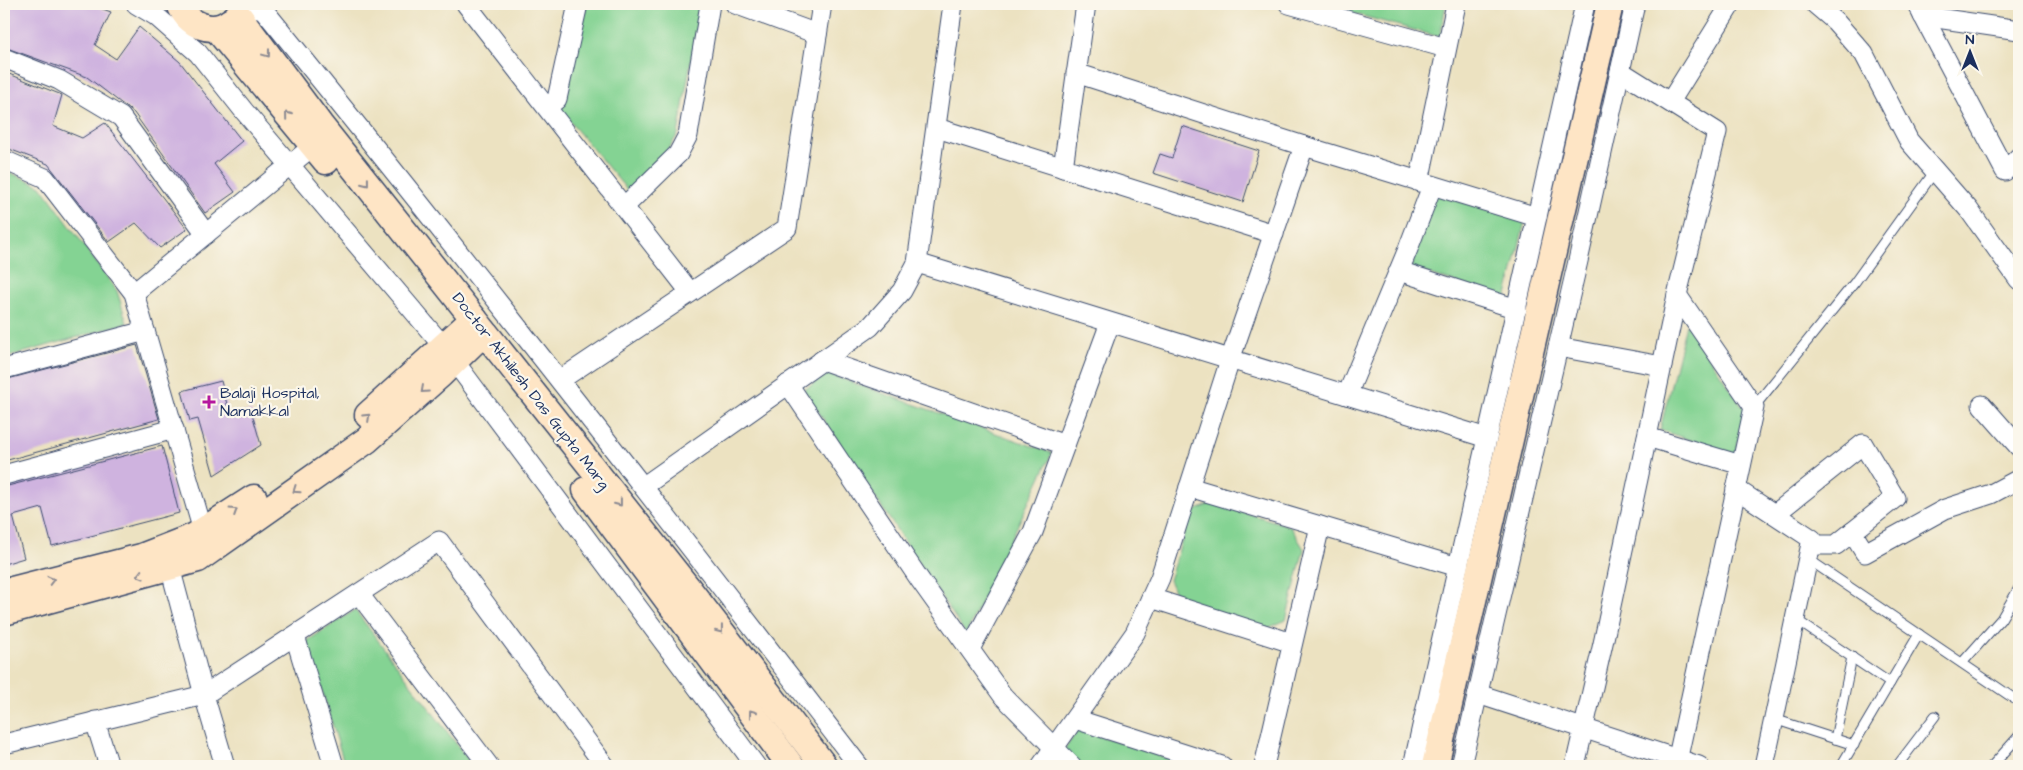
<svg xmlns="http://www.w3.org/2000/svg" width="2023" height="770" font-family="'Architects Daughter',sans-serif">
<rect width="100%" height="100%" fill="#fbf7ec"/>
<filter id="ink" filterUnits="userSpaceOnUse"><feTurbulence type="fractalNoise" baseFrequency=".02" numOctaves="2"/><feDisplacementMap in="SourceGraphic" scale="10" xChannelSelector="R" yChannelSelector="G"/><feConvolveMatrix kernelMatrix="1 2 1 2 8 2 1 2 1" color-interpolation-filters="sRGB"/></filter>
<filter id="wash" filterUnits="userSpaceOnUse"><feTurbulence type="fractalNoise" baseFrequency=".0096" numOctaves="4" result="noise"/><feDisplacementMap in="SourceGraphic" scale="20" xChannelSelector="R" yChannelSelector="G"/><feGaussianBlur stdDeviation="1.12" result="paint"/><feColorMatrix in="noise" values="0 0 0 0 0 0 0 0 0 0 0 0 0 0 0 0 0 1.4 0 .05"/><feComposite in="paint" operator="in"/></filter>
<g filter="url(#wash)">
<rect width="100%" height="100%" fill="#ece2c1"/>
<!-- green -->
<g fill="#84d393" stroke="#508178">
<path d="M 587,4 L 701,4 L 678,134 L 663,158 L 628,191 L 561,111 L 566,97 Z"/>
<path d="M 1350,4 L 1446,4 L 1440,37 L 1348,12 Z"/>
<path d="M 4,170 L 41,186 L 117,291 L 127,323 L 4,358 Z"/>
<path d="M 1436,194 L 1525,221 L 1506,299 L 1411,268 Z"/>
<path d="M 1686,324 L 1745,410 L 1735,455 L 1660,430 Z"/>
<path d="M 828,374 L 1052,453 L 966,634 L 804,390 Z"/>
<path d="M 1212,503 L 1290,526 L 1304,549 L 1286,620 L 1268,628 L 1178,600 L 1169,580 L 1191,513 Z"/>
<path d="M 355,610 L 473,766 L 345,766 L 307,641 Z"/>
<path d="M 1079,729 L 1190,766 L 1080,766 L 1064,750 Z"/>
</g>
<g id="blocks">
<!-- building -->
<g fill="#cfb3df">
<path d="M 4,4 L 89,4 L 111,12 L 95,45 L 116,59 L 139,27 L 180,62 L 242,141 L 214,164 L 235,192 L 205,213 L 134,113 L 87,77 L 4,47 Z"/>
<path d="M 4,72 L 62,95 L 53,126 L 82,138 L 105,123 L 187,229 L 160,248 L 136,223 L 109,242 L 48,164 L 4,147 Z"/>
<path d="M 1182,126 L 1259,151 L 1243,202 L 1153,173 L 1160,154 L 1172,158 Z"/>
<path d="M 137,345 L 159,419 L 4,461 L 4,380 Z"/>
<path d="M 221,381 L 230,416 L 251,410 L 261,445 L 214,475 L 198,419 L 190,421 L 182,391 Z"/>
<path d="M 162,446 L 179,513 L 52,546 L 42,508 L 13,516 L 24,558 L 4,564 L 4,487 Z"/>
</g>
</g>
</g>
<g filter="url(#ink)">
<use href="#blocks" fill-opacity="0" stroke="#3a4a6d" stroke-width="1"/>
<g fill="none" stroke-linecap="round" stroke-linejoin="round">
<defs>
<g id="lane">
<path d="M 1754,407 L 1855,282 L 1935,171"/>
<path d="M 1808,559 L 2019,702"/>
<path d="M 1795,619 L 1890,683"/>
<path d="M 1962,663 L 2001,619 L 2019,588"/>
<path d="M 1774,719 L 1854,745"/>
<path d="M 1835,739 L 1852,657"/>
<path d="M 1841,766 L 1919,634"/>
<path d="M 1897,766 L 1935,716"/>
<path d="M 1992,766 L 2019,736"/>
</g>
<g id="street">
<path d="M 136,4 L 156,16 L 198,53 L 244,111 L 443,346 L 756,766"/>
<path d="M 466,4 L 690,292"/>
<path d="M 735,4 L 817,34"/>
<path d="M 1289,4 L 1446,48"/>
<path d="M 1815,4 L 1835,21 L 1864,54 L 1909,141 L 1969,210 L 2019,280"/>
<path d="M 1917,4 L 2005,171 L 2019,157"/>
<path d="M 243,5 L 263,9 C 466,258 663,511 859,766"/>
<path d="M 1923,16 L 2019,30"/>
<path d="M 4,58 L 59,80 L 121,117 L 206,234"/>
<path d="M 1076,73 L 1304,146 L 1537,217"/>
<path d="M 1670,102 L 1731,4"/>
<path d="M 547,107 L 557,99 L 578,4"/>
<path d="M 937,128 L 1274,234"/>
<path d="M 4,160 L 45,178 L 134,293 L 203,531"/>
<path d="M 1063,168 L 1086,4"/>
<path d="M 1419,182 L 1456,4"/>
<path d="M 624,207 L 678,154 L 688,135 L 710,4"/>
<path d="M 917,263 L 1487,438"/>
<path d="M 1399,271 L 1517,309"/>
<path d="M 134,293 L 313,146"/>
<path d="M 1558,347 L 1662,366"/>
<path d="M 822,360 L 1065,445"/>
<path d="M 4,369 L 145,331"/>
<path d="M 560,380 L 787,228 L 822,4"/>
<path d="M 788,384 L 920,580 L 1003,696 L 1072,766"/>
<path d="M 1347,395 L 1408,249 L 1432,186"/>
<path d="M 1982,405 L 2019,447"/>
<path d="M 1647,437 L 1741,465"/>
<path d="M 4,475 L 174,429"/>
<path d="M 644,486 L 870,327 L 902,291 L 917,263 L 953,4"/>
<path d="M 1189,487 L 1458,567"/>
<path d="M 1736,489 L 1812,539 L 1764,766"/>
<path d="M 1775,514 L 1863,444 L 1895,498 L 1836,545 L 1811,545"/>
<path d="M 1852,532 L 1865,553 L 1945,509 L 1991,494 L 2019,479"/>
<path d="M 167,556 L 204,695 L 225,766"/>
<path d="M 359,594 L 489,766"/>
<path d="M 1151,598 L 1292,643"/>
<path d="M 295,636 L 334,766"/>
<path d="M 970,649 L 1033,532 L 1110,323"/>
<path d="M 1478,694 L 1699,766"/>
<path d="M 1075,719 L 1222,766"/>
<path d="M 95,721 L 109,766"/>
<path d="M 4,744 L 204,695 L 439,541 L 605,766"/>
<path d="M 1041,766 L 1135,633 L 1160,578 L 1230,360 L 1304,146"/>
<path d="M 1264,766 L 1320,526"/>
<path d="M 1413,766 L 1585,4"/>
<path d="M 1461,766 L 1578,261 L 1635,4"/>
<path d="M 1575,766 L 1604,639 L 1677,295 L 1717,132 L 1620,71"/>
<path d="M 1676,766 L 1754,407 L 1677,295"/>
</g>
<g id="secondary">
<path d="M 180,4 C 187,25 213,36 231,21"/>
<path d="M 238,15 L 320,125 L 687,587 L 824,766"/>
<path d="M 216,28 L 326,161"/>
<path d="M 368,415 L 474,319"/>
<path d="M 586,490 L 791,766"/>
<path d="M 4,592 L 141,557 L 195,536 L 254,498"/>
<path d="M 4,612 L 198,559 L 367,440 L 441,374 L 484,332"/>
<path d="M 1435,766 L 1610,4"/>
</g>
</defs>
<!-- lane casing -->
<use href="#lane" stroke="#3a4a6d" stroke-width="11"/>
<!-- street casing -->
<use href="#street" stroke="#3a4a6d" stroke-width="21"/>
<!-- secondary casing -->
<use href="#secondary" stroke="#3a4a6d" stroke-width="29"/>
<!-- lane -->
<use href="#lane" stroke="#fff" stroke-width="9"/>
<!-- street -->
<use href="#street" stroke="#fff" stroke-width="19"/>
<!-- secondary -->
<use href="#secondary" stroke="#fee5c5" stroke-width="26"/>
</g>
<!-- one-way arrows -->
<defs><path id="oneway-chevron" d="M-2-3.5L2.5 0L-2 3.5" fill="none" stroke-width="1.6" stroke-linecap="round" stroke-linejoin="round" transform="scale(1.25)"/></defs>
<g stroke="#8c8a92">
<use href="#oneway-chevron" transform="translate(267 54) rotate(53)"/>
<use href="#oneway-chevron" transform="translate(288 115) rotate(-129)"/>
<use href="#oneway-chevron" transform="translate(366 183) rotate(52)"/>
<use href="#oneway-chevron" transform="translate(424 390) rotate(138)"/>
<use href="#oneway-chevron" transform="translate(367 417) rotate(-43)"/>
<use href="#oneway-chevron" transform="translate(296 490) rotate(145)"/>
<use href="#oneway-chevron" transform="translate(619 503) rotate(52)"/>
<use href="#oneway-chevron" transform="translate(234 511) rotate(-32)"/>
<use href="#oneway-chevron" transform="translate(140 575) rotate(165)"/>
<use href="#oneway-chevron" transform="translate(51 580) rotate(-14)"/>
<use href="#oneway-chevron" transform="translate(720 630) rotate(52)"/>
<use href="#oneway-chevron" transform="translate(752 713) rotate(-127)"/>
</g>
</g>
<!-- markers -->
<path fill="#b5179e" stroke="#fbf7ec" stroke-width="2" d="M206.5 394.5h5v5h5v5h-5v5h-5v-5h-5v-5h5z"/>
<g text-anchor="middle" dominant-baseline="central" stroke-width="4.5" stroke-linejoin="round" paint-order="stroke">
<!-- street labels -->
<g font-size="16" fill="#1b2f5e" stroke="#fbf7ec">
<text transform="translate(531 391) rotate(52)">Doctor Akhilesh Das Gupta Marg</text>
</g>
<!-- poi labels -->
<g font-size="16" fill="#1b2f5e" stroke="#fbf7ec" text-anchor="start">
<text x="220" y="393">Balaji Hospital,<tspan x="220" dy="18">Namakkal</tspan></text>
</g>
</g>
<!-- margin -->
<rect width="2023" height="770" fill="none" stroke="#fbf7ec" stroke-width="20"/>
<!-- north arrow -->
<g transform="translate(1970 52)" stroke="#fbf7ec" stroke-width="4" paint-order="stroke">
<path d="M0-4L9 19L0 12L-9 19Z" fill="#1b2f5e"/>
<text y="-8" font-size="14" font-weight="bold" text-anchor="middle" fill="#1b2f5e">N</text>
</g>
</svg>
